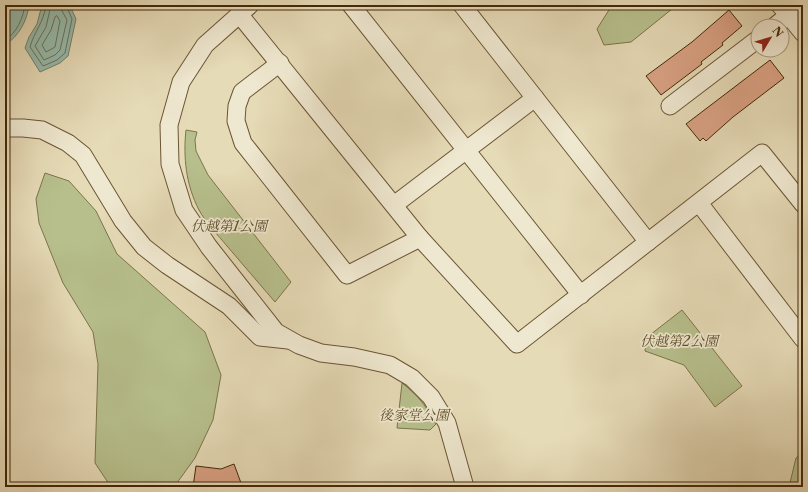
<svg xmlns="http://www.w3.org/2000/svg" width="808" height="492" font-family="'Libre Caslon Text','Noto Serif JP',serif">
<rect width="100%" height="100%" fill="#e6dbb7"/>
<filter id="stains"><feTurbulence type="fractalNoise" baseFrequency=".005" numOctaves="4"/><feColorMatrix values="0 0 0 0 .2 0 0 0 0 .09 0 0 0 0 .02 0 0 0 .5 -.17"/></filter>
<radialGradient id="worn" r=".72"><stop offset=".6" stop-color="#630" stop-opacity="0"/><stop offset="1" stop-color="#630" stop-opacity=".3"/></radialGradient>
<!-- green -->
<g fill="#b7c08d" stroke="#7d744b">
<path d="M 612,5 L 677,5 L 631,42 L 604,45 L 597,29 Z"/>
<path d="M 186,130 L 197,132 L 195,140 L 196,151 L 208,175 L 291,282 L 275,302 C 259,283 243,265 227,246 C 218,235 206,223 199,210 C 186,185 183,157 186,130 Z"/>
<path d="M 45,173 L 69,181 L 96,211 L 117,254 L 205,332 L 221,375 L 213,420 L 195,458 L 174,487 L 111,487 L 95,463 L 98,364 L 93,332 L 63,283 L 39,223 L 36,199 Z"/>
<path d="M 682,310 L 742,386 L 715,407 L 684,365 L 645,351 L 646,338 Z"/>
<path d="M 402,383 C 419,396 426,406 436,424 L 430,430 L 397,428 Z"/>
<path d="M 803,452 L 803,487 L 789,487 L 796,458 Z"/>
</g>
<!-- water -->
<g fill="#96bbac" stroke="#75806b">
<path d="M 5,5 L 29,5 C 27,21 19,36 5,45 Z"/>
<path d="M 42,5 L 63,5 L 70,6 L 76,19 L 68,56 L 60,63 L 40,72 L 25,48 L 29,37 L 37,24 Z"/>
</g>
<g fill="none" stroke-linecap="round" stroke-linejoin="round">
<!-- shore -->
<g stroke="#6c725a" stroke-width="1">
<path d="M 46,5 C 44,22 34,32 30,47 L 43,66 L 57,60 L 65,53 L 72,19 L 66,5"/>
<path d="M 51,5 L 46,27 L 35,46 L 44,60 L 55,55 L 60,50 L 67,20 L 61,9 L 61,5"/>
<path d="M 57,16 L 60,21 L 55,47 L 46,52 L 42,45 L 51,30 L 55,17 Z"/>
<path d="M 5,40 C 17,33 23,18 25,5"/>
</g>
</g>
<!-- building -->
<g fill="#d9a183" stroke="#432809">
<path d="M 729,10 L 742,26 L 722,43 L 723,45 L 701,62 L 702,64 L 661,95 L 646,76 L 692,42 Z"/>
<path d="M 770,60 L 784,78 L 733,117 L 706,141 L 703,138 L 700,141 L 686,124 Z"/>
<path d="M 234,464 L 241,483 L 227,487 L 193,487 L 196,466 L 221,469 Z"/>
</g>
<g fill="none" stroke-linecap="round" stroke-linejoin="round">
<defs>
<g id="street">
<path d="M 250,5 L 205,45 L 181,82 L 169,125 L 170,164 L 184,210 L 209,247 L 276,332 L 299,345 L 321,353 L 354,357 L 390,365 L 412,378 L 431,397 L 447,423 L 465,487"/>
<path d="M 351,5 L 581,295"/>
<path d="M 462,5 L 648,242"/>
<path d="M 780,5 L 803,33"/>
<path d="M 239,14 L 420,238 L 517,344 L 762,153 L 803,204"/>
<path d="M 775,26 L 801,5"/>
<path d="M 280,63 L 242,92 L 237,106 L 236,121 L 243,143 L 347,275 L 420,238"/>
<path d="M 670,106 L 758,39"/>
<path d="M 5,128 L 23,128 L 42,130 L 68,143 L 83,155 L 123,221 L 144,247 L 167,265 L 229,306 L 260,337 L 288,340"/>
<path d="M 699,203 L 803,339"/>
<path d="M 394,205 L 535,98"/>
</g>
</defs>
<!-- street casing -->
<use href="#street" stroke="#6c5534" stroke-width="19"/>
<!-- street -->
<use href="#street" stroke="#efe8d0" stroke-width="17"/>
</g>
<g text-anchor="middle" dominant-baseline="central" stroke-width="3.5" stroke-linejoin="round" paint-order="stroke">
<!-- park labels -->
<g font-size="14" font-style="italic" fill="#604e2a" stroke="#efe8d0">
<text x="229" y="226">伏越第1公園</text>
<text x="679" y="341">伏越第2公園</text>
<text x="414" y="415">後家堂公園</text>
</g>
</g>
<!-- margin -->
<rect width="808" height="492" fill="none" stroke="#e6dbb7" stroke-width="20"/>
<rect x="6" y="6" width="796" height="480" fill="none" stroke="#432809" stroke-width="2"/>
<rect x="10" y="10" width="788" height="472" fill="none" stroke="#432809"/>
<!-- north arrow -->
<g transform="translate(770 38) rotate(52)"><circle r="19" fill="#efe8d0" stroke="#aa9b80"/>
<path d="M0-3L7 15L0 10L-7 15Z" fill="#8f2418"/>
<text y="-6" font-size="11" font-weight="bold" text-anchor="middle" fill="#432809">N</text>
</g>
<rect width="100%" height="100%" filter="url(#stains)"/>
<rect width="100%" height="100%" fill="url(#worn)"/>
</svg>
